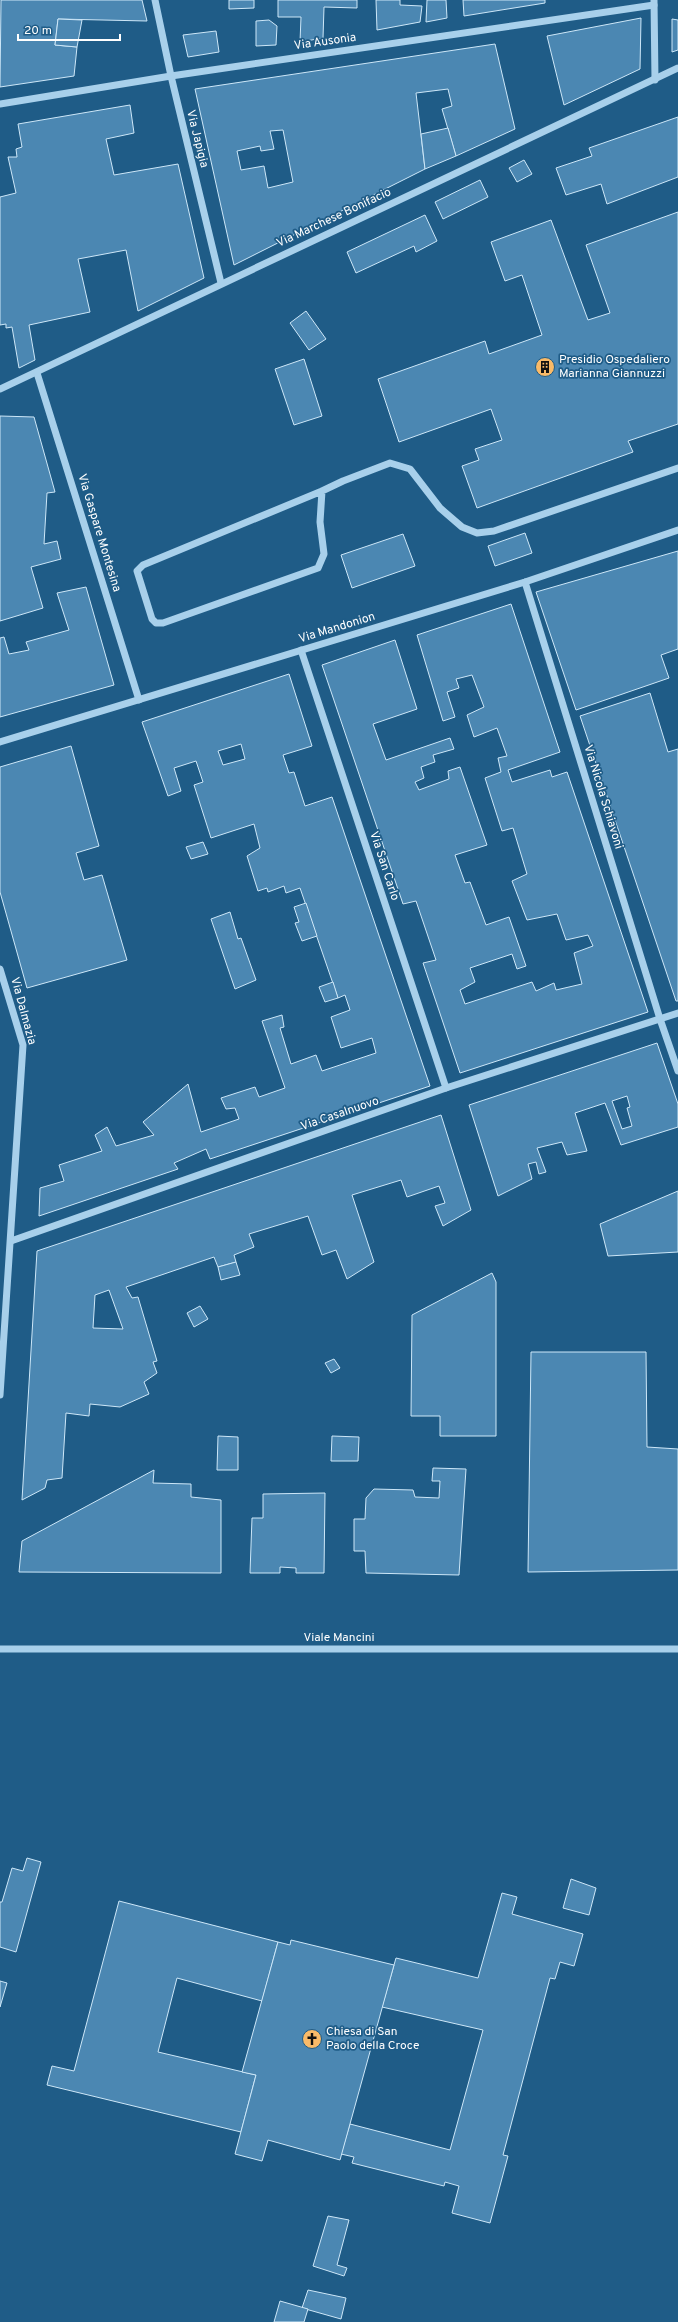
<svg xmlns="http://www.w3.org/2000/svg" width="678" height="2322" font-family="Overpass,sans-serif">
<rect width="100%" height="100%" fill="#1f5c87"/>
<!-- building -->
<g fill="#4b87b2" stroke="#cde7f8" fill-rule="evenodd">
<path d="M 1,0 L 142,0 L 147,21 L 58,19 L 55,45 L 77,47 L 74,76 L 0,87 Z"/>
<path d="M 229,0 L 254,0 L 254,8 L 229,9 Z"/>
<path d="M 278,0 L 357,0 L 357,8 L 324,7 L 323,38 L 300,42 L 301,17 L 278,17 Z"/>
<path d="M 376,0 L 400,0 L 400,5 L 422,6 L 420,22 L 377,30 Z"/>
<path d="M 427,0 L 446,0 L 447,18 L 426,22 Z"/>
<path d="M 463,0 L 545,0 L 545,3 L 464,16 Z"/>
<path d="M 641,18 L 640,69 L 564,105 L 547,36 Z"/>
<path d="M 58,19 L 82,20 L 77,47 L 55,45 Z"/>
<path d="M 672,19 L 678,20 L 678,50 L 672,52 Z"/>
<path d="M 269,20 L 277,26 L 276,45 L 256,46 L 256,21 Z"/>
<path d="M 216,31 L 219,52 L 188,57 L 183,35 Z"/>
<path d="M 495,44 L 515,129 L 456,156 L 442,109 L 452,106 L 448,89 L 416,93 L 425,169 L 234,265 L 195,89 ZM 283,130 L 293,182 L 268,188 L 264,166 L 241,170 L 237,151 L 260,146 L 261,151 L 274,149 L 270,131 Z"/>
<path d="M 130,105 L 134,133 L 106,139 L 114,175 L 178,164 L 204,278 L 138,311 L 126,250 L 78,259 L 90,312 L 29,325 L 35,360 L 19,368 L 12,327 L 6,328 L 6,324 L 0,325 L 0,197 L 16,193 L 8,157 L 17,157 L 16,149 L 22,147 L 18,124 Z"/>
<path d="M 678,117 L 678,177 L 607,204 L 601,184 L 566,195 L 556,168 L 592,156 L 589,148 Z"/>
<path d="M 448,128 L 456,156 L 425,169 L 421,134 Z"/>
<path d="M 524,160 L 532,174 L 517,182 L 509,168 Z"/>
<path d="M 480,180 L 488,197 L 443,219 L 435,202 Z"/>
<path d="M 678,212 L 678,424 L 628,441 L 633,452 L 477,508 L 462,466 L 479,460 L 475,449 L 502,440 L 491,409 L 399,442 L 378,379 L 485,341 L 489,354 L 542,335 L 522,275 L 505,281 L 491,242 L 551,220 L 588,320 L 610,313 L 586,245 Z"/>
<path d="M 425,215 L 437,241 L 416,252 L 414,246 L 356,273 L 347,252 Z"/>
<path d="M 306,311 L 326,339 L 309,350 L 290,323 Z"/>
<path d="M 304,359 L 322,416 L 294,425 L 275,369 Z"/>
<path d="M 0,416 L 34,417 L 55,492 L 47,493 L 44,544 L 57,541 L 61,559 L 31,567 L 43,608 L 0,621 Z"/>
<path d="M 525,533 L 532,553 L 495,566 L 488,546 Z"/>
<path d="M 403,534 L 415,566 L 352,588 L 341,555 Z"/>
<path d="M 678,551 L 678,649 L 661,655 L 669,678 L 576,710 L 536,592 Z"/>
<path d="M 86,587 L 114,685 L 0,717 L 0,638 L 4,637 L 9,654 L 29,650 L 26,642 L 69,630 L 57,593 Z"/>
<path d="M 511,604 L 560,752 L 508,770 L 512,782 L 550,770 L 552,777 L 567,772 L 648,1012 L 460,1073 L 423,963 L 436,960 L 416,901 L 403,904 L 322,665 L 395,640 L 417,709 L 373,724 L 386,760 L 450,738 L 454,749 L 433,755 L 435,762 L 421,767 L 424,778 L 415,782 L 419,790 L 449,779 L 448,771 L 460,767 L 487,845 L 455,855 L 465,883 L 470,882 L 486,925 L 509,917 L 526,966 L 517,969 L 512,954 L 470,968 L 475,982 L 460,990 L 465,1004 L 532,982 L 536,991 L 554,983 L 556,990 L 582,984 L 574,953 L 593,946 L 588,935 L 566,940 L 557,914 L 527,920 L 512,881 L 527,874 L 513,828 L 502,831 L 485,778 L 501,772 L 498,758 L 507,756 L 497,728 L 474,737 L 467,715 L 484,707 L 472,675 L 456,679 L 459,688 L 447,692 L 455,717 L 443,721 L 417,635 Z"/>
<path d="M 289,674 L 312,746 L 283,755 L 289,773 L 294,772 L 305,806 L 332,797 L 430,1086 L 210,1159 L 206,1149 L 174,1163 L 178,1169 L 39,1216 L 40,1188 L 64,1181 L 59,1165 L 102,1151 L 95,1135 L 107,1127 L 116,1146 L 154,1135 L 143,1122 L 188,1084 L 201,1132 L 239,1119 L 235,1108 L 226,1109 L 221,1098 L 255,1087 L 259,1097 L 285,1088 L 262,1021 L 282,1015 L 284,1027 L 280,1028 L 291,1064 L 316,1055 L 322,1071 L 376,1053 L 372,1038 L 341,1048 L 331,1017 L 350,1010 L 345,995 L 338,998 L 300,888 L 286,893 L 284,886 L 268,892 L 267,888 L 258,891 L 247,856 L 260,848 L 254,824 L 211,838 L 194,785 L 203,782 L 196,761 L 174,768 L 181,791 L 168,796 L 142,722 ZM 241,744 L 245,759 L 223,765 L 218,751 Z"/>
<path d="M 650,693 L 668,752 L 678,749 L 678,1001 L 676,1001 L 580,716 Z"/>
<path d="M 71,746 L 99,846 L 76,853 L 84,880 L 102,875 L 127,960 L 27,988 L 0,892 L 0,767 Z"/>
<path d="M 203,842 L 208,854 L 191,859 L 186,847 Z"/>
<path d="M 306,903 L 317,936 L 302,941 L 295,923 L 299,922 L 294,907 Z"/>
<path d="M 230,912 L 238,939 L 241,938 L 256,980 L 235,989 L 211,919 Z"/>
<path d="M 333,982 L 338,998 L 325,1002 L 319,987 Z"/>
<path d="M 657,1043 L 678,1104 L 678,1127 L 621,1145 L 605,1103 L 575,1113 L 587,1151 L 567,1155 L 562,1142 L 537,1148 L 546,1172 L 539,1174 L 536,1162 L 528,1164 L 532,1179 L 498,1196 L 469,1105 ZM 627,1096 L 630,1107 L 627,1108 L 632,1126 L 622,1129 L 612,1101 Z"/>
<path d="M 441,1115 L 471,1210 L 443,1226 L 435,1206 L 445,1203 L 439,1186 L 407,1197 L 401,1180 L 352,1195 L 374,1262 L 347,1279 L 336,1250 L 322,1255 L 308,1216 L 249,1234 L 254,1247 L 234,1255 L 236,1262 L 218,1267 L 214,1257 L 126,1287 L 132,1298 L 138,1297 L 157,1361 L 153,1362 L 157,1373 L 144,1382 L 149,1394 L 120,1407 L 90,1404 L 89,1416 L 66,1413 L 62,1478 L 47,1480 L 45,1488 L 22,1500 L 37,1251 ZM 109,1290 L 123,1329 L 93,1328 L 95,1295 Z"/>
<path d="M 678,1191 L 678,1252 L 608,1256 L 600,1224 Z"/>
<path d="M 236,1262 L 240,1275 L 221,1280 L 218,1267 Z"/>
<path d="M 492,1273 L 496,1282 L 496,1436 L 440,1436 L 440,1416 L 411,1416 L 412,1315 Z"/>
<path d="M 200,1306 L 208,1319 L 194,1327 L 187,1313 Z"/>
<path d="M 531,1352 L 646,1352 L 647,1447 L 678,1449 L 678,1570 L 528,1572 Z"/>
<path d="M 334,1359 L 340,1368 L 331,1373 L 325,1363 Z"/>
<path d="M 218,1436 L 238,1437 L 238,1470 L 217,1470 Z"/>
<path d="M 332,1436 L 359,1437 L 358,1461 L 331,1461 Z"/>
<path d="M 433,1468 L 466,1469 L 459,1575 L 366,1573 L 365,1551 L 354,1551 L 354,1519 L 365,1519 L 366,1498 L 374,1489 L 413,1490 L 415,1497 L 439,1498 L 440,1481 L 432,1481 Z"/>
<path d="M 154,1470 L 153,1483 L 191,1484 L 191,1497 L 221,1500 L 221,1573 L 19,1572 L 22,1541 Z"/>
<path d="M 325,1493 L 324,1573 L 296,1573 L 296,1568 L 280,1567 L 280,1573 L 250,1573 L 252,1518 L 263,1518 L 263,1494 Z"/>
<path d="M 27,1858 L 41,1862 L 16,1952 L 0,1947 L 0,1902 L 2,1902 L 12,1868 L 23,1871 Z"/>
<path d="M 571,1879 L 596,1888 L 589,1915 L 563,1908 Z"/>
<path d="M 502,1893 L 517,1897 L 512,1914 L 583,1934 L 574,1966 L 560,1962 L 555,1979 L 550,1978 L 503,2155 L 508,2156 L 490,2223 L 452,2213 L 459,2186 L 445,2182 L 444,2186 L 352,2163 L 354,2157 L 341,2154 L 350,2124 L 450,2150 L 483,2030 L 382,2007 L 396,1958 L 478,1978 Z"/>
<path d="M 119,1901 L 278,1942 L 262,2001 L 177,1978 L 158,2052 L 256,2075 L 241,2132 L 47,2085 L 52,2066 L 74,2071 Z"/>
<path d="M 291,1940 L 394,1965 L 340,2160 L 268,2140 L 262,2161 L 235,2154 L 256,2075 L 242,2072 L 278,1942 L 290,1945 Z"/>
<path d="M 0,1981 L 7,1983 L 0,2007 Z"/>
<path d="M 328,2216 L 349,2220 L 337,2265 L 347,2268 L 344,2276 L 313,2266 Z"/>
<path d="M 308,2290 L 346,2298 L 341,2319 L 302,2308 Z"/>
<path d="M 280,2301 L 308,2309 L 304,2322 L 274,2322 Z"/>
</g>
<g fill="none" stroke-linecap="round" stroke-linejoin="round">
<!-- minor -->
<g stroke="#a8d0eb" stroke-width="7">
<path d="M 155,0 L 171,76 L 221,283"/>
<path d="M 654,0 L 655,80"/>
<path d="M 0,104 L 171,76 L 654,5"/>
<path d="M 37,373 L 139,700"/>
<path d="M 0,389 L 678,68"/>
<path d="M 322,491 L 320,522 L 324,554 L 318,568 L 163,623 L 156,623 L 152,619 L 137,571 L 143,565 L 322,491 L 343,481 L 390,463 L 410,469 L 440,508 L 462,527 L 477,533 L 494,531 L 678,468"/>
<path d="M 525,582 L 660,1019 L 678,1071"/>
<path d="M 301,650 L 446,1088"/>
<path d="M 0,742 L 525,582 L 678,530"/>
<path d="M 0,969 L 23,1045 L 0,1395"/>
<path d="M 11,1241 L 446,1088 L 678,1013"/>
<path d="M 0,1649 L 678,1649"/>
</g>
</g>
<!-- icons -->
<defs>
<symbol id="building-disc" viewBox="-11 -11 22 22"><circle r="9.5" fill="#f9ba68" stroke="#1f5c87"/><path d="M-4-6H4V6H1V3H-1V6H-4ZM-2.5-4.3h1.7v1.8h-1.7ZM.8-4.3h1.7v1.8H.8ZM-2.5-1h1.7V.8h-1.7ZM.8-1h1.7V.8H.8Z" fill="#111"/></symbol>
<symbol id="church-disc" viewBox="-11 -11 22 22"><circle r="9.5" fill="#f9ba68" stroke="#1f5c87"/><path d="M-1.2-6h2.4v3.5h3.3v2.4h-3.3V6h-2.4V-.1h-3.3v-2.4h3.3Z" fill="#111"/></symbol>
</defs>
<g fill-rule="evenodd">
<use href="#building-disc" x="534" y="356" width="22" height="22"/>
<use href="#church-disc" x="301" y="2028" width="22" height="22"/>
</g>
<g text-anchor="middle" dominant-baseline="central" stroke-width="3.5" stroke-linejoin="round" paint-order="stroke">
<!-- street labels -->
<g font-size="12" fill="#fff" stroke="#1f5c87">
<text transform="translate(325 42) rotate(-8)">Via Ausonia</text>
<text transform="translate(197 139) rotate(76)">Via Japigia</text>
<text transform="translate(334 218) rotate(-25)">Via Marchese Bonifacio</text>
<text transform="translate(99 533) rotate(73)">Via Gaspare Montesina</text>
<text transform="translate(337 628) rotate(-17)">Via Mandonion</text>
<text transform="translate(603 797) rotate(73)">Via Nicola Schiavoni</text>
<text transform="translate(384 866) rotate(72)">Via San Carlo</text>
<text transform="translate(23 1011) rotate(75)">Via Dalmazia</text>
<text transform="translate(340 1114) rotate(-19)">Via Casalnuovo</text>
<text x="339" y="1638">Viale Mancini</text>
</g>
<!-- poi labels -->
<g font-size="12" fill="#fff" stroke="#1f5c87" text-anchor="start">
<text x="559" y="360">Presidio Ospedaliero<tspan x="559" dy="14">Marianna Giannuzzi</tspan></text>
<text x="326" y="2032">Chiesa di San<tspan x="326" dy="14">Paolo della Croce</tspan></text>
</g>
</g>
<!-- scale -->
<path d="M18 34v6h102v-6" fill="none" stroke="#ffffff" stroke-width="2"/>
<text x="24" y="34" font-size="12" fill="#ffffff" stroke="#1f5c87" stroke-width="3" paint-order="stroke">20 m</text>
</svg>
